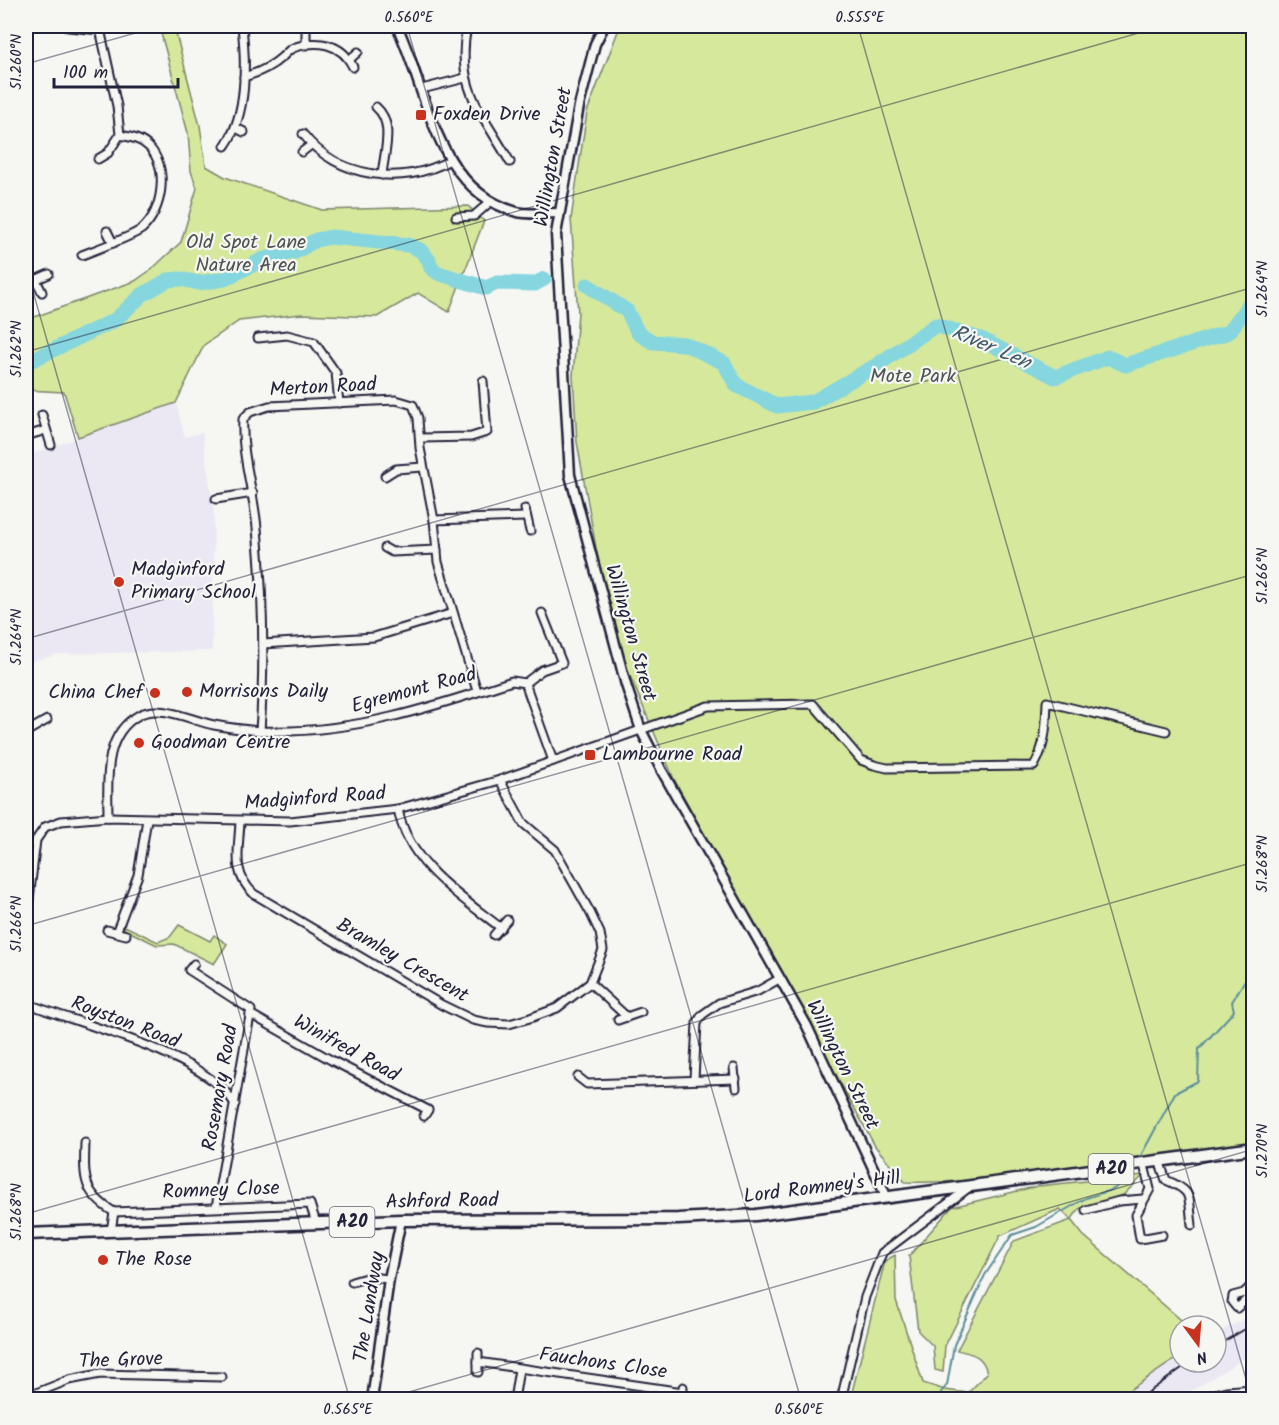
<svg xmlns="http://www.w3.org/2000/svg" width="1279" height="1425" font-family="Kalam,sans-serif">
<rect width="100%" height="100%" fill="#f6f6f2"/>
<filter id="ink" filterUnits="userSpaceOnUse"><feTurbulence type="fractalNoise" baseFrequency=".0167" numOctaves="2"/><feDisplacementMap in="SourceGraphic" scale="12" xChannelSelector="R" yChannelSelector="G"/><feConvolveMatrix kernelMatrix="1 2 1 2 8 2 1 2 1" color-interpolation-filters="sRGB"/></filter>
<g filter="url(#ink)">
<!-- built -->
<g fill="#ebe8f4">
<path d="M 176,403 L 185,437 L 202,432 L 214,513 L 212,651 L 58,654 L 27,663 L 26,456 Z"/>
<path d="M 1253,1315 L 1253,1353 L 1178,1399 L 1116,1400 L 1180,1356 L 1180,1362 L 1216,1362 L 1216,1333 Z"/>
</g>
<!-- green -->
<g fill="#d5e89c" stroke="#7c856c" stroke-width="1.5">
<path d="M 159,26 L 174,26 L 200,126 L 206,166 L 225,177 L 322,210 L 468,206 L 484,221 L 449,312 L 418,293 L 377,317 L 302,314 L 239,321 L 204,345 L 176,403 L 78,437 L 64,392 L 26,390 L 26,320 L 135,281 L 152,269 L 181,242 L 197,188 L 191,171 L 188,133 Z"/>
<path d="M 620,26 L 1253,26 L 1253,1143 C 1137,1155 1023,1185 905,1182 L 875,1146 L 674,779 L 627,669 L 598,559 L 577,442 L 573,376 L 578,313 L 571,219 L 587,112 Z"/>
<path d="M 179,925 L 210,941 L 214,935 L 227,944 L 214,964 L 174,944 L 157,945 L 124,929 L 125,926 L 158,942 L 170,937 Z"/>
<path d="M 1144,1175 L 1123,1195 L 1079,1209 L 1071,1220 L 1083,1235 L 1188,1326 L 1180,1326 L 1180,1356 L 1116,1399 L 850,1400 L 885,1261 L 895,1255 L 896,1300 L 923,1383 L 945,1390 L 968,1393 L 987,1373 C 983,1355 973,1354 957,1350 L 1014,1241 L 1071,1220 L 1060,1209 L 1000,1236 L 945,1346 L 943,1372 L 935,1370 L 933,1346 L 918,1331 L 909,1256 L 952,1207 L 1038,1186 Z"/>
</g>
<g fill="none" stroke-linecap="round" stroke-linejoin="round">
<!-- stream -->
<g stroke="#5d8e9d" stroke-width="2">
<path d="M 1139,1159 L 1175,1093 L 1198,1081 L 1199,1049 L 1234,1011 L 1232,1002 L 1245,980 L 1254,978"/>
<path d="M 935,1400 L 947,1385 L 954,1345 L 985,1275 L 1012,1235 L 1036,1227 L 1086,1198 L 1114,1189 L 1130,1174"/>
</g>
<!-- river -->
<g stroke="#85d6df" stroke-width="15">
<path d="M 587,285 L 627,311 L 638,333 L 653,342 L 685,344 L 724,363 L 736,385 L 777,406 L 813,402 L 877,365 L 936,325 L 983,340 L 1055,377 L 1108,357 L 1125,365 L 1229,332 L 1254,297"/>
<path d="M 26,363 L 115,320 L 142,295 L 168,280 L 180,279 L 199,283 L 224,279 L 264,259 L 295,252 L 316,240 L 331,237 L 408,245 L 420,250 L 429,260 L 431,268 L 438,273 L 486,288 L 497,283 L 535,284 L 544,279"/>
</g>
<defs>
<g id="minor">
<path d="M 467,26 C 455,87 481,111 510,162"/>
<path d="M 306,45 L 306,26"/>
<path d="M 349,60 L 358,52"/>
<path d="M 244,77 C 258,73 271,67 282,57 C 286,54 288,50 293,48 C 317,39 342,43 353,67"/>
<path d="M 422,89 L 465,78"/>
<path d="M 376,107 C 395,123 384,153 382,175"/>
<path d="M 236,128 L 244,132"/>
<path d="M 303,134 C 337,178 403,187 450,160"/>
<path d="M 225,146 C 248,114 246,63 242,26"/>
<path d="M 302,152 L 311,145"/>
<path d="M 98,159 L 108,153 L 120,135 L 117,106 L 100,29"/>
<path d="M 456,217 L 474,216 L 490,202"/>
<path d="M 107,231 L 113,243"/>
<path d="M 82,255 C 95,250 133,236 142,229 C 163,210 169,168 149,147 C 141,139 131,137 120,135"/>
<path d="M 36,280 L 42,292"/>
<path d="M 26,284 L 49,274"/>
<path d="M 258,338 L 287,335 L 314,342 L 336,373 L 339,403"/>
<path d="M 42,415 L 51,445"/>
<path d="M 26,436 L 46,430"/>
<path d="M 421,438 L 471,437 L 487,432 L 483,381"/>
<path d="M 385,476 L 396,469 L 423,467"/>
<path d="M 216,499 L 253,493"/>
<path d="M 525,509 L 530,531"/>
<path d="M 434,520 L 525,517"/>
<path d="M 385,548 L 392,552 L 437,550"/>
<path d="M 263,644 L 374,637 L 453,613"/>
<path d="M 525,683 L 542,670 L 562,663 L 542,613"/>
<path d="M 525,683 L 553,761"/>
<path d="M 260,731 C 265,663 263,595 257,528 C 254,492 241,455 243,419 L 250,412 L 269,406 L 396,400 L 413,405 L 418,418 L 420,448 L 434,520 L 438,562 L 477,691"/>
<path d="M 26,732 L 47,720"/>
<path d="M 398,809 C 408,864 460,896 501,928"/>
<path d="M 108,817 C 108,782 102,735 139,715 C 160,703 192,721 214,725 C 230,728 247,730 264,731 C 351,734 430,708 512,681 L 525,683"/>
<path d="M 240,821 C 239,850 231,873 254,894 L 442,1005 L 473,1020 L 488,1023 L 509,1024 L 530,1018 L 557,1008 L 590,983 L 603,950 L 600,933 L 590,912 L 555,850 L 523,823 L 500,780"/>
<path d="M 26,925 L 36,840 L 45,827 L 61,821 L 108,817 L 290,821 L 398,809 L 500,780 L 708,706 L 813,704 L 861,760 L 874,765 L 887,768 L 1034,766 C 1046,745 1046,725 1047,702 L 1166,731"/>
<path d="M 107,930 L 126,935"/>
<path d="M 116,933 L 138,875 L 147,819"/>
<path d="M 494,935 L 507,920"/>
<path d="M 194,964 L 189,970 L 251,1010 L 216,1207"/>
<path d="M 590,983 L 627,1017"/>
<path d="M 26,1003 C 81,1025 204,1053 235,1104"/>
<path d="M 250,1014 L 331,1060 L 428,1110 L 424,1116"/>
<path d="M 618,1020 L 641,1012"/>
<path d="M 734,1068 L 736,1088"/>
<path d="M 578,1077 L 587,1084 L 736,1079"/>
<path d="M 694,1079 L 697,1023 L 702,1015 L 719,1003 L 758,991 L 779,979"/>
<path d="M 85,1143 C 84,1177 82,1193 114,1212 L 310,1204 L 316,1223"/>
<path d="M 1160,1163 L 1166,1180 C 1194,1192 1188,1195 1192,1225"/>
<path d="M 1144,1165 L 1150,1189 L 1136,1215 L 1140,1239 L 1162,1235"/>
<path d="M 1086,1210 L 1119,1201 L 1143,1199"/>
<path d="M 111,1231 L 114,1212"/>
<path d="M 352,1282 L 369,1277 L 389,1279"/>
<path d="M 1254,1283 L 1244,1293 L 1233,1296 L 1232,1302 L 1237,1308 L 1254,1293"/>
<path d="M 478,1362 L 683,1392"/>
<path d="M 478,1372 L 478,1353"/>
<path d="M 683,1387 L 683,1399"/>
<path d="M 26,1397 L 69,1380 L 100,1374 L 222,1377"/>
<path d="M 514,1400 L 519,1369"/>
<path d="M 841,1400 L 865,1297 L 882,1253 L 967,1189"/>
<path d="M 1193,1400 L 1226,1391 L 1254,1389"/>
</g>
<g id="tertiary">
<path d="M 68,26 L 100,29 L 113,26"/>
<path d="M 397,26 C 428,91 435,190 517,212 C 529,215 545,213 558,213"/>
<path d="M 604,26 L 595,44 L 579,106 L 556,234 L 570,475 L 626,685 L 641,730 L 662,771 L 807,1026 L 887,1198"/>
<path d="M 372,1400 L 389,1279 L 401,1220"/>
</g>
<path id="primary" d="M 26,1234 L 401,1220 L 678,1219 L 756,1215 L 1254,1148"/>
</defs>
<!-- minor casing -->
<use href="#minor" stroke="#22223b" stroke-width="11"/>
<!-- tertiary casing -->
<use href="#tertiary" stroke="#22223b" stroke-width="13"/>
<!-- primary casing -->
<use href="#primary" stroke="#22223b" stroke-width="15"/>
<!-- minor -->
<use href="#minor" stroke="#f6f6f2" stroke-width="7"/>
<!-- tertiary -->
<use href="#tertiary" stroke="#f6f6f2" stroke-width="8"/>
<!-- primary -->
<use href="#primary" stroke="#f6f6f2" stroke-width="10"/>
<!-- rail -->
<g stroke="#22223b" stroke-width="2">
<path d="M 1216,1346 L 1254,1324"/>
<path d="M 1138,1400 L 1190,1362"/>
</g>
</g>
</g>
<!-- ticks -->
<path fill="none" stroke="#22223b" stroke-width="1.5" stroke-opacity="0.45" d="M 407,26 L 801,1400M 858,26 L 1252,1400M 26,64 L 160,26M 26,267 L 350,1400M 26,352 L 1163,26M 26,639 L 1254,287M 26,926 L 1254,574M 26,1214 L 1254,862M 381,1400 L 1254,1149"/>
<!-- markers -->
<g fill="#c8321e" stroke="#f6f6f2" stroke-width="2">
<rect x="415" y="109" width="12" height="12" rx="3"/>
<circle cx="119" cy="582" r="6"/>
<circle cx="187" cy="692" r="6"/>
<circle cx="155" cy="693" r="6"/>
<circle cx="139" cy="743" r="6"/>
<rect x="584" y="749" width="12" height="12" rx="3"/>
<circle cx="103" cy="1260" r="6"/>
</g>
<g text-anchor="middle" dominant-baseline="central" stroke-width="4.5" stroke-linejoin="round" paint-order="stroke">
<!-- shield labels -->
<g fill="#f6f6f2" stroke="#626272" stroke-width="1.5">
<rect x="1088.5" y="1154" width="45" height="30" rx="4.5"/>
<rect x="329.5" y="1207" width="45" height="30" rx="4.5"/>
</g>
<g font-size="18" font-weight="bold" fill="#22223b">
<text x="1111" y="1169">A20</text>
<text x="352" y="1222">A20</text>
</g>
<!-- poi labels -->
<g font-size="20" fill="#22223b" stroke="#f6f6f2" text-anchor="start">
<text x="433" y="115">Foxden Drive</text>
<text x="131" y="570">Madginford<tspan x="131" dy="23">Primary School</tspan></text>
<text x="199" y="692">Morrisons Daily</text>
<text x="143" y="693" text-anchor="end">China Chef</text>
<text x="151" y="743">Goodman Centre</text>
<text x="602" y="755">Lambourne Road</text>
<text x="115" y="1260">The Rose</text>
</g>
<!-- street labels -->
<g font-size="20" fill="#22223b" stroke="#f6f6f2">
<text transform="translate(554 157) rotate(-80)">Willington Street</text>
<text transform="translate(323 388) rotate(-3)">Merton Road</text>
<text transform="translate(630 633) rotate(74)">Willington Street</text>
<text transform="translate(414 691) rotate(-15)">Egremont Road</text>
<text transform="translate(315 799) rotate(-4)">Madginford Road</text>
<text transform="translate(402 961) rotate(30)">Bramley Crescent</text>
<text transform="translate(125 1023) rotate(21)">Royston Road</text>
<text transform="translate(346 1049) rotate(29)">Winifred Road</text>
<text transform="translate(842 1065) rotate(64)">Willington Street</text>
<text transform="translate(221 1088) rotate(-80)">Rosemary Road</text>
<text transform="translate(822 1188) rotate(-7)">Lord Romney's Hill</text>
<text transform="translate(221 1191) rotate(-2)">Romney Close</text>
<text transform="translate(442 1202) rotate(-1)">Ashford Road</text>
<text transform="translate(370 1307) rotate(-81)">The Landway</text>
<text transform="translate(121 1361) rotate(-2)">The Grove</text>
<text transform="translate(603 1364) rotate(8)">Fauchons Close</text>
</g>
<!-- park labels -->
<g font-size="20" fill="#4f5453" stroke="#f6f6f2">
<text x="246" y="243">Old Spot Lane<tspan x="246" dy="23">Nature Area</tspan></text>
<text x="913" y="377">Mote Park</text>
</g>
<!-- water labels -->
<g font-size="21" font-style="italic" fill="#40586c" stroke="#f6f6f2">
<text transform="translate(991 348) rotate(23)">River Len</text>
</g>
</g>
<!-- margin -->
<rect width="1279" height="1425" fill="none" stroke="#f6f6f2" stroke-width="66"/>
<!-- north arrow -->
<g transform="translate(1198 1344) rotate(164)"><circle r="28" fill="#f6f6f2" stroke="#a1a1a9" stroke-width="1.5"/>
<path d="M0-4.5L10 22L0 15L-10 22Z" fill="#c8321e"/>
<text y="-9" font-size="16" font-weight="bold" text-anchor="middle" fill="#22223b">N</text>
</g>
<!-- scale -->
<path d="M54 78v9h124v-9" fill="none" stroke="#22223b" stroke-width="3"/>
<text x="63" y="78" font-size="18" fill="#22223b" stroke="#f6f6f2" stroke-width="4.5" paint-order="stroke">100 m</text>
<rect x="33" y="33" width="1213" height="1359" fill="none" stroke="#22223b" stroke-width="2"/>
<g font-size="15" text-anchor="middle" fill="#22223b">
<text x="409" y="22">0.560°E</text>
<text x="860" y="22">0.555°E</text>
<text transform="translate(16 62) rotate(-90)" y="5">51.260°N</text>
<text transform="translate(1262 289) rotate(-90)" y="5">51.264°N</text>
<text transform="translate(16 349) rotate(-90)" y="5">51.262°N</text>
<text transform="translate(1262 576) rotate(-90)" y="5">51.266°N</text>
<text transform="translate(16 637) rotate(-90)" y="5">51.264°N</text>
<text transform="translate(1262 864) rotate(-90)" y="5">51.268°N</text>
<text transform="translate(16 924) rotate(-90)" y="5">51.266°N</text>
<text transform="translate(1262 1151) rotate(-90)" y="5">51.270°N</text>
<text transform="translate(16 1212) rotate(-90)" y="5">51.268°N</text>
<text x="348" y="1414">0.565°E</text>
<text x="799" y="1414">0.560°E</text>
</g>
</svg>
